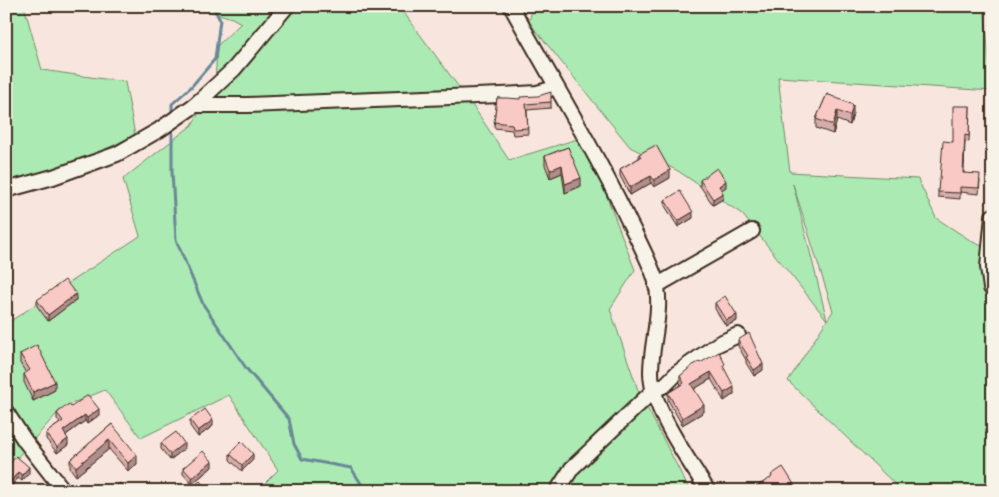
<svg xmlns="http://www.w3.org/2000/svg" width="999" height="497" font-family="Mynerve,sans-serif">
<rect width="100%" height="100%" fill="#f8e6de"/>
<filter id="ink" filterUnits="userSpaceOnUse"><feTurbulence type="fractalNoise" baseFrequency=".02" numOctaves="2"/><feDisplacementMap in="SourceGraphic" scale="10" xChannelSelector="R" yChannelSelector="G"/><feConvolveMatrix kernelMatrix="1 2 1 2 8 2 1 2 1" color-interpolation-filters="sRGB"/></filter>
<g filter="url(#ink)">
<!-- green -->
<g fill="#abeab2" stroke="#738a68" fill-rule="evenodd">
<path d="M 6,6 L 24,6 L 42,70 L 125,82 L 135,135 L 41,180 L 6,187 Z"/>
<path d="M 192,6 L 399,6 L 475,109 L 509,160 L 584,137 L 635,270 L 610,309 L 638,390 L 690,491 L 257,491 L 278,470 L 229,395 L 141,438 L 105,390 L 63,407 L 6,470 L 6,324 L 140,236 L 123,179 L 192,125 L 215,86 L 217,46 L 241,23 L 232,18 Z"/>
<path d="M 533,6 L 984,6 L 992,91 L 778,77 L 790,172 L 918,179 L 936,218 L 973,242 L 993,251 L 993,491 L 902,491 L 788,381 L 827,320 L 742,214 L 678,171 L 630,147 L 529,22 ZM 793,184 L 833,311 L 827,320 Z"/>
</g>
<g fill="none" stroke-linecap="round" stroke-linejoin="round">
<!-- stream -->
<g stroke="#698797" stroke-width="3">
<path d="M 172,116 L 172,104 L 191,87 L 215,59 L 220,20 L 213,6"/>
<path d="M 172,125 L 172,172 L 176,240 L 203,304 L 246,368 L 289,419 L 294,444 L 302,459 L 351,468 L 362,485 L 363,491"/>
</g>
<defs>
<g id="minor">
<path d="M 511,6 C 548,74 589,140 623,209 C 633,231 647,255 655,278 C 664,309 651,341 651,372 C 651,409 689,460 708,491"/>
<path d="M 195,105 L 248,105 L 501,95 L 537,93 L 548,90"/>
<path d="M 6,190 L 53,177 L 117,154 L 159,130 L 195,105 L 234,69 L 287,6"/>
<path d="M 993,216 L 988,267 L 991,288 L 993,290"/>
<path d="M 656,286 L 752,231"/>
<path d="M 6,412 L 25,441 L 64,491"/>
<path d="M 557,491 L 572,468 L 654,390 L 665,385 L 677,373 L 718,344 L 738,335"/>
</g>
</defs>
<!-- minor casing -->
<use href="#minor" stroke="#3b2a1e" stroke-width="18"/>
<!-- minor -->
<use href="#minor" stroke="#f7f3e8" stroke-width="14"/>
</g>
<!-- wall -->
<g fill="#d6adaa" stroke="#3b2a1e">
<path d="M 827,94 L 853,114 L 850,125 L 837,120 L 833,134 L 816,128 L 816,119 Z"/>
<path d="M 497,98 L 551,102 L 551,108 L 527,110 L 528,134 L 513,135 L 512,130 L 494,128 Z"/>
<path d="M 970,106 L 969,142 L 965,141 L 964,173 L 980,180 L 979,194 L 960,192 L 960,199 L 938,197 L 938,192 L 940,179 L 953,142 Z"/>
<path d="M 568,147 L 581,186 L 565,193 L 562,173 L 550,178 L 545,165 L 545,156 Z"/>
<path d="M 639,154 L 670,178 L 654,187 L 651,183 L 630,195 L 620,176 L 620,169 L 639,158 Z"/>
<path d="M 700,180 L 726,187 L 721,190 L 723,199 L 713,205 L 700,186 Z"/>
<path d="M 665,200 L 693,218 L 678,227 L 665,206 Z"/>
<path d="M 37,300 L 76,300 L 48,321 L 37,306 Z"/>
<path d="M 715,303 L 737,321 L 726,326 L 715,309 Z"/>
<path d="M 738,340 L 763,370 L 754,376 L 746,363 L 746,360 L 738,346 Z"/>
<path d="M 20,354 L 55,390 L 33,401 L 24,382 L 24,374 L 26,373 L 20,363 Z"/>
<path d="M 700,363 L 725,370 L 734,394 L 724,401 L 711,379 L 694,389 L 704,412 L 682,425 L 668,400 L 668,393 L 681,385 L 680,383 L 680,376 Z"/>
<path d="M 71,407 L 99,415 L 87,424 L 85,421 L 66,435 L 68,445 L 57,453 L 46,439 L 46,433 L 60,423 L 57,419 L 57,413 Z"/>
<path d="M 190,420 L 213,426 L 198,437 L 190,426 Z"/>
<path d="M 112,424 L 137,464 L 128,471 L 109,449 L 76,476 L 70,468 L 70,460 Z"/>
<path d="M 161,443 L 184,449 L 170,460 L 161,449 Z"/>
<path d="M 230,454 L 253,460 L 242,471 L 230,460 Z"/>
<path d="M 212,467 L 192,484 L 183,474 L 183,468 Z"/>
<path d="M 6,469 L 29,473 L 22,481 L 18,478 L 12,486 L 6,482 Z"/>
</g>
<!-- shaded-wall -->
<g fill="#ae8d8b" stroke="#3b2a1e">
<path d="M 853,105 L 853,114 L 850,125 L 850,116 Z"/>
<path d="M 837,111 L 837,120 L 833,134 L 833,125 Z"/>
<path d="M 562,165 L 562,173 L 550,178 L 550,170 Z"/>
<path d="M 670,170 L 670,178 L 654,187 L 654,180 Z"/>
<path d="M 651,176 L 651,183 L 630,195 L 630,187 Z"/>
<path d="M 581,178 L 581,186 L 565,193 L 565,184 Z"/>
<path d="M 726,181 L 726,187 L 719,192 L 719,186 Z"/>
<path d="M 723,193 L 723,199 L 713,205 L 713,199 Z"/>
<path d="M 693,212 L 693,218 L 678,227 L 678,221 Z"/>
<path d="M 76,294 L 76,300 L 48,321 L 48,315 Z"/>
<path d="M 737,315 L 737,321 L 726,326 L 726,320 Z"/>
<path d="M 763,364 L 763,370 L 754,376 L 754,370 Z"/>
<path d="M 711,372 L 711,379 L 691,391 L 691,384 Z"/>
<path d="M 55,382 L 55,390 L 33,401 L 33,392 Z"/>
<path d="M 734,387 L 734,394 L 724,401 L 724,393 Z"/>
<path d="M 704,405 L 704,412 L 682,425 L 682,418 Z"/>
<path d="M 99,409 L 99,415 L 87,424 L 87,418 Z"/>
<path d="M 85,415 L 85,421 L 63,437 L 63,431 Z"/>
<path d="M 213,420 L 213,426 L 198,437 L 198,431 Z"/>
<path d="M 68,439 L 68,445 L 57,453 L 57,447 Z"/>
<path d="M 109,440 L 109,449 L 76,476 L 76,467 Z"/>
<path d="M 184,443 L 184,449 L 170,460 L 170,454 Z"/>
<path d="M 253,454 L 253,460 L 242,471 L 242,465 Z"/>
<path d="M 137,455 L 137,464 L 128,471 L 128,463 Z"/>
<path d="M 212,461 L 212,467 L 192,484 L 192,478 Z"/>
<path d="M 29,467 L 29,473 L 22,481 L 22,475 Z"/>
<path d="M 18,472 L 18,478 L 12,486 L 12,480 Z"/>
</g>
<!-- building -->
<g fill="#f9c9c6" stroke="#3b2a1e">
<path d="M 551,92 L 551,102 L 526,104 L 528,128 L 513,129 L 512,124 L 494,122 L 497,98 L 507,98 L 520,99 L 520,97 L 538,96 Z"/>
<path d="M 827,94 L 853,105 L 850,116 L 837,111 L 833,125 L 816,119 Z"/>
<path d="M 953,106 L 970,106 L 969,136 L 965,135 L 963,173 L 980,174 L 979,188 L 960,187 L 960,193 L 938,192 L 939,179 L 940,179 L 943,141 L 953,142 Z"/>
<path d="M 656,145 L 670,170 L 654,180 L 651,176 L 630,187 L 620,169 L 641,157 L 639,154 Z"/>
<path d="M 568,147 L 581,178 L 565,184 L 562,165 L 550,170 L 545,156 Z"/>
<path d="M 717,168 L 726,181 L 719,186 L 723,193 L 713,199 L 700,180 Z"/>
<path d="M 680,191 L 693,212 L 678,221 L 665,200 Z"/>
<path d="M 65,280 L 76,294 L 48,315 L 37,300 Z"/>
<path d="M 725,296 L 737,315 L 726,320 L 715,303 Z"/>
<path d="M 749,333 L 763,364 L 754,370 L 746,357 L 748,356 L 738,340 Z"/>
<path d="M 37,345 L 55,382 L 33,392 L 24,374 L 30,370 L 20,354 Z"/>
<path d="M 719,352 L 725,364 L 723,366 L 734,387 L 724,393 L 711,372 L 691,384 L 704,405 L 682,418 L 668,393 L 684,383 L 680,376 L 693,365 L 699,362 L 700,363 Z"/>
<path d="M 88,395 L 99,409 L 87,418 L 85,415 L 63,431 L 68,439 L 57,447 L 46,433 L 63,421 L 57,413 L 69,404 L 71,407 Z"/>
<path d="M 205,409 L 213,420 L 198,431 L 190,420 Z"/>
<path d="M 112,424 L 137,455 L 128,463 L 109,440 L 76,467 L 70,460 Z"/>
<path d="M 176,432 L 184,443 L 170,454 L 161,443 Z"/>
<path d="M 241,441 L 253,454 L 242,465 L 230,454 Z"/>
<path d="M 203,451 L 212,461 L 192,478 L 183,468 Z"/>
<path d="M 16,456 L 29,467 L 22,475 L 18,472 L 12,480 L 6,476 L 6,469 Z"/>
<path d="M 783,467 L 797,489 L 794,491 L 749,491 L 772,477 L 771,475 Z"/>
<path d="M 200,481 L 208,491 L 188,491 Z"/>
<path d="M 120,483 L 126,491 L 110,491 Z"/>
</g>
</g>
<!-- margin -->
<rect width="999" height="497" fill="none" stroke="#f7f3e8" stroke-width="25"/>
<rect x="12" y="12" width="974" height="472" fill="none" stroke="#3b2a1e" stroke-width="2" filter="url(#ink)"/>
</svg>
